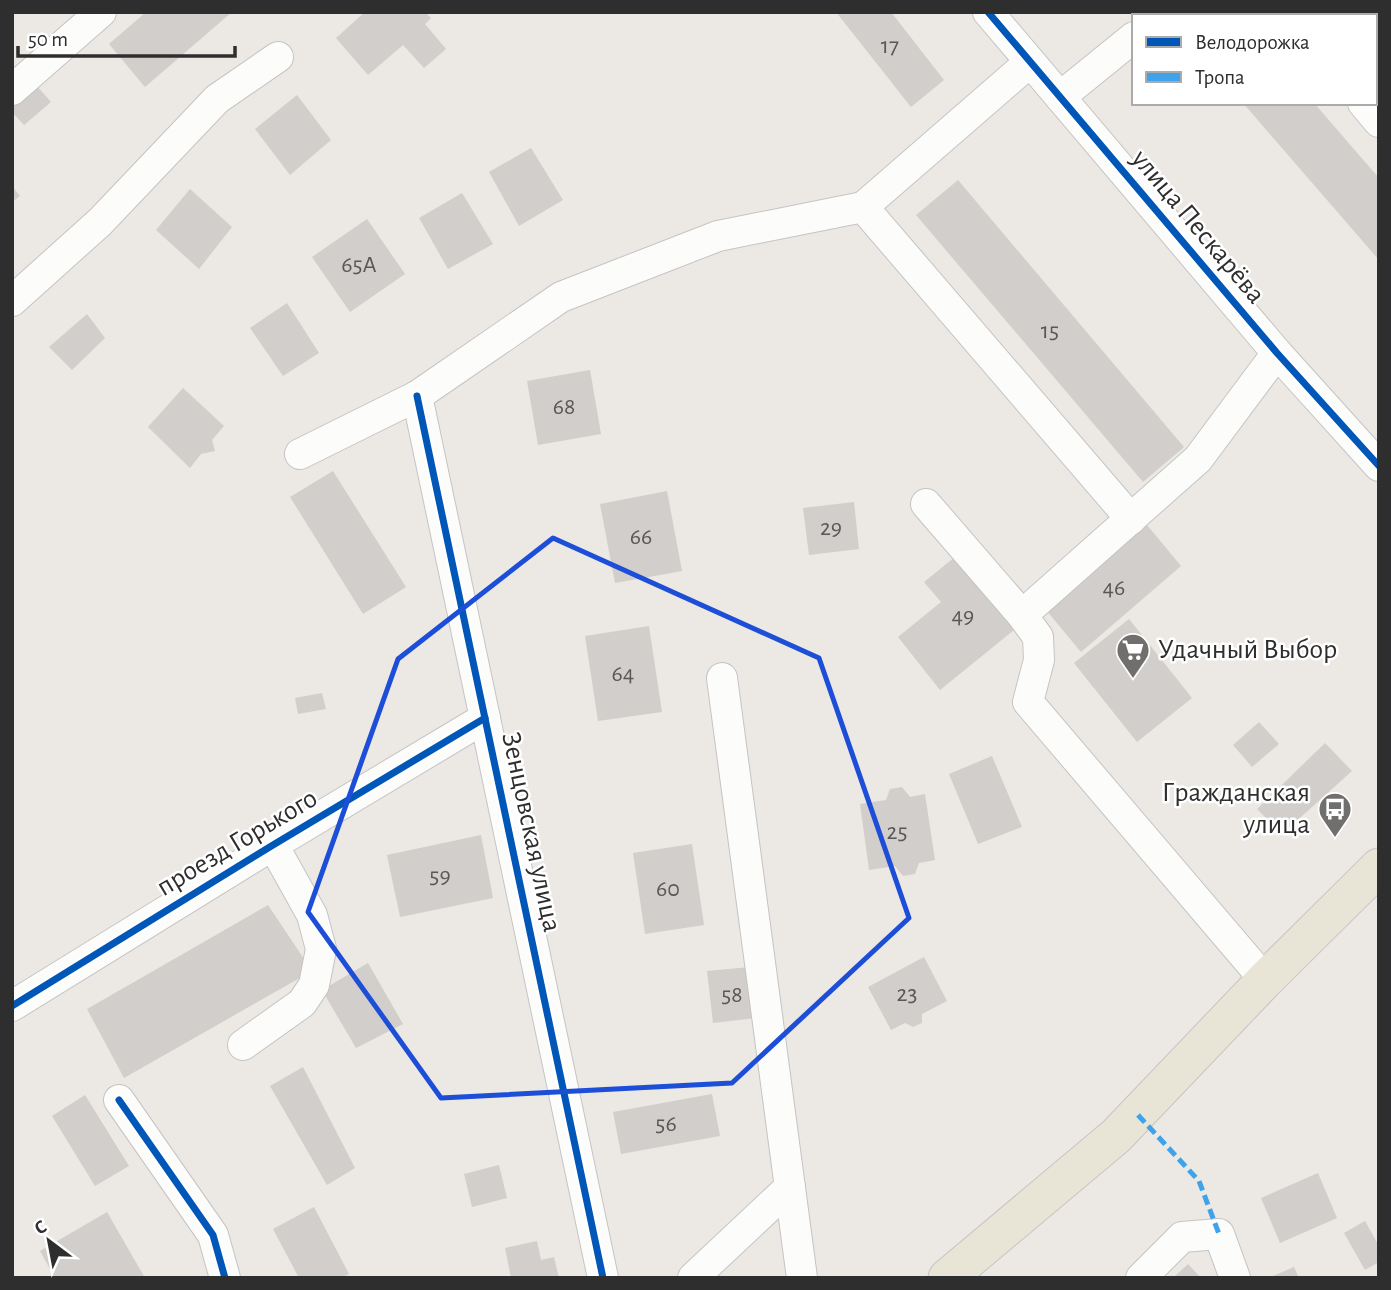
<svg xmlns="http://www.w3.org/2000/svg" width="1391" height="1290" font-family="'Alegreya Sans',sans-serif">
<rect width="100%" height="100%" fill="#ece8e4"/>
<!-- building -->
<g fill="#d1cecb">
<path d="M 146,12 L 232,12 L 145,87 L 109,44 Z"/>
<path d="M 365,12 L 425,12 L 431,18 L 425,24 L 446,49 L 424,68 L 403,45 L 368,75 L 336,38 Z"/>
<path d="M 836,12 L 891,12 L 944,80 L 911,107 Z"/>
<path d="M 1224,12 L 1235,12 L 1238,16 L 1219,16 Z"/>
<path d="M 36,85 L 51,102 L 24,125 L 12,112 L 12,106 Z"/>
<path d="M 297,95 L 331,140 L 290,175 L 255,129 Z"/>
<path d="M 1243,103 L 1314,103 L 1379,178 L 1379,260 Z"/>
<path d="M 531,148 L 563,200 L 519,226 L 489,172 Z"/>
<path d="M 958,180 L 1184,447 L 1143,482 L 916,215 Z"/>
<path d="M 12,186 L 20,196 L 12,202 Z"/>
<path d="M 190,189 L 232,227 L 199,269 L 156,230 Z"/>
<path d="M 462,193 L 493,244 L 448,269 L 419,218 Z"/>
<path d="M 367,219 L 405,274 L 350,312 L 312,257 Z"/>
<path d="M 287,303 L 319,353 L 283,376 L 250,328 Z"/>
<path d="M 87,314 L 105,338 L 72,370 L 49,347 Z"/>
<path d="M 590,370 L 601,434 L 538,445 L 527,381 Z"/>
<path d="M 183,388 L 224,426 L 212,440 L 215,451 L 201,454 L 190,468 L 148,427 Z"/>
<path d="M 333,471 L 406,587 L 363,614 L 290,497 Z"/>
<path d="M 667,491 L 682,571 L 615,583 L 600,504 Z"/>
<path d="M 854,502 L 859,549 L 809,555 L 803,508 Z"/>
<path d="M 1147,525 L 1181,566 L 1081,652 L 1046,610 Z"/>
<path d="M 955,557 L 1014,630 L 940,690 L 898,637 L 941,602 L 924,582 Z"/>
<path d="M 1129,619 L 1192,698 L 1137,742 L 1074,663 Z"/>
<path d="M 649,626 L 662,712 L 598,721 L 585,636 Z"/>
<path d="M 322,693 L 326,709 L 298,714 L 295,698 Z"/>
<path d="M 1259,722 L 1279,744 L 1252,767 L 1233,745 Z"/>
<path d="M 1325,743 L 1352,771 L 1282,834 L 1257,809 Z"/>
<path d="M 992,756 L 1022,827 L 978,844 L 949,774 Z"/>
<path d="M 902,787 L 910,797 L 925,794 L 935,860 L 919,863 L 915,874 L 903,876 L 895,866 L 869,870 L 860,804 L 886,800 L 890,789 Z"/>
<path d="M 481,835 L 493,898 L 400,917 L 387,855 Z"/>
<path d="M 692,844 L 704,925 L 645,934 L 633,853 Z"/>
<path d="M 268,905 L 312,971 L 124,1078 L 87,1009 Z"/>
<path d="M 924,957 L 947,1001 L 922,1014 L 922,1023 L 913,1027 L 905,1023 L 891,1030 L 868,987 Z"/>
<path d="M 368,963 L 403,1024 L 356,1048 L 322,990 Z"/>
<path d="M 750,967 L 756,1018 L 713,1023 L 707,971 Z"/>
<path d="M 303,1067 L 355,1168 L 327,1185 L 270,1086 Z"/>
<path d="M 712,1094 L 720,1136 L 621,1154 L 613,1112 Z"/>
<path d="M 85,1095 L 129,1166 L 95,1186 L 52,1116 Z"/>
<path d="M 499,1165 L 507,1198 L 472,1207 L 464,1174 Z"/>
<path d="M 1318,1173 L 1337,1218 L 1280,1243 L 1261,1198 Z"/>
<path d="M 314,1207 L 349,1274 L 341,1278 L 299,1278 L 273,1229 Z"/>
<path d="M 107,1212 L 145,1278 L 55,1278 L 40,1251 Z"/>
<path d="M 1365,1221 L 1379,1246 L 1379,1262 L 1365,1270 L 1344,1233 Z"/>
<path d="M 537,1241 L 541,1260 L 554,1257 L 559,1278 L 511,1278 L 505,1248 Z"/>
<path d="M 1188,1264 L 1201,1278 L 1173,1278 Z"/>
<path d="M 1294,1267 L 1299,1278 L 1268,1278 Z"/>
</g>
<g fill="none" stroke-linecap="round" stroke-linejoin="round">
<defs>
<g id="minor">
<path d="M 988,12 L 1277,353 L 1379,466"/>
<path d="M 1284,12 L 1287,16"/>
<path d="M 1160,16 L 1164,12"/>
<path d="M 1030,62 L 863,207 L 1131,519"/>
<path d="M 12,90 L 101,12"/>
<path d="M 1060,97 L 1134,37"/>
<path d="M 1363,103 L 1379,122"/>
<path d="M 12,301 L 100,222 L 217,99 L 278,57"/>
<path d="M 417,396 L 603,1278"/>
<path d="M 300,454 L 417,396 L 561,297 L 718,236 L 863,207"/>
<path d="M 926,504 L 1022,615 L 1198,459 L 1277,353"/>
<path d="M 1022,615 L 1038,637 L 1039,660 L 1028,702 L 1265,980"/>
<path d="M 722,678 L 802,1278"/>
<path d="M 12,1006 L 273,845 L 485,718"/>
<path d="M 243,1045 L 302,1003 L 314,985 L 321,949 L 312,915 L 273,845"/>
<path d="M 119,1100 L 213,1235 L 225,1278"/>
<path d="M 693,1278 L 790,1187"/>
<path d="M 1141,1278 L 1182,1237 L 1219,1234 L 1235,1278"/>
</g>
<path id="major" d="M 947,1278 L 1116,1136 L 1265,980 L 1379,867"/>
</defs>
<!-- minor casing -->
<use href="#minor" stroke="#c5c4c5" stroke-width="32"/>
<!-- major casing -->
<use href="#major" stroke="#c6c5c4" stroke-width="39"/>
<!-- minor -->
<use href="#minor" stroke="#fcfcfb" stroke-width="30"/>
<!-- major -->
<use href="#major" stroke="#e8e4d6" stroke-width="37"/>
<!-- quiet -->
<path stroke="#3ea3eb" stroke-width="5" stroke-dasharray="10 5" stroke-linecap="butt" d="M 1138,1115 L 1199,1181 L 1219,1234"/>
<defs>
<g id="cycleway">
<path d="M 988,12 L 1277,353 L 1379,466"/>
<path d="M 417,396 L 603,1278"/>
<path d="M 12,1006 L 273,845 L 485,718"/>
<path d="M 119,1100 L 213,1235 L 225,1278"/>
</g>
</defs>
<!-- cycleway casing -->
<use href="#cycleway" stroke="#fff" stroke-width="11"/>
<!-- cycleway -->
<use href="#cycleway" stroke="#0057b8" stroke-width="7"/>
</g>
<!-- marked area -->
<path fill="none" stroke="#1d4ed8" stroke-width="5" stroke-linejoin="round" d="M 553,538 L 819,658 L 909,918 L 732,1083 L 441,1098 L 308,912 L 398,659 Z"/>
<!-- icons -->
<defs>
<symbol id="supermarket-pin" viewBox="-11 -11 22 30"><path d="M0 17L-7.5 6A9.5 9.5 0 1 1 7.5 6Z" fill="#706f6e" stroke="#fff"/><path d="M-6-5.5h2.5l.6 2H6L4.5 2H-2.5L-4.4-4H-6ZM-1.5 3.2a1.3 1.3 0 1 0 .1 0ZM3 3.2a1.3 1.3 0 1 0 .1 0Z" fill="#fff"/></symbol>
<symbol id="bus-pin" viewBox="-11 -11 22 30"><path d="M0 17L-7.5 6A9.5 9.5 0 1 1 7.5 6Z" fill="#706f6e" stroke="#fff"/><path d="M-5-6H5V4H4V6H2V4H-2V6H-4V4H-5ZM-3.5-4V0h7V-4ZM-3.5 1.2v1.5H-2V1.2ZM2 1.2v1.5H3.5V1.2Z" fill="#fff"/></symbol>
</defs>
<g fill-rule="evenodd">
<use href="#supermarket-pin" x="1114" y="631" width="38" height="52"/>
<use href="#bus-pin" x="1316" y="790" width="38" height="52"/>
</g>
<g text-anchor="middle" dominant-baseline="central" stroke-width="5" stroke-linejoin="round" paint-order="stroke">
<!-- number labels -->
<g font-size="24" fill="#585857">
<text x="890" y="46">17</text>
<text x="359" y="265">65А</text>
<text x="1050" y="331">15</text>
<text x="564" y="407">68</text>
<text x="831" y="528">29</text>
<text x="641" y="537">66</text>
<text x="1114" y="588">46</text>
<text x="963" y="616">49</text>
<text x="623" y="674">64</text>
<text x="897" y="832">25</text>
<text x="440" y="876">59</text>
<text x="668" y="889">60</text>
<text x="907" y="994">23</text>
<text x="732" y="995">58</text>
<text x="666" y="1124">56</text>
</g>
<!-- street labels -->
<g font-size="28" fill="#2e2e2e" stroke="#fff">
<text transform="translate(1198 227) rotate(50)">улица Пескарёва</text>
<text transform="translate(531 832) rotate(78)">Зенцовская улица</text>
<text transform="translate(237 843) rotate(-31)">проезд Горького</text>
</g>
<!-- poi labels -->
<g font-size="28" fill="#2e2e2e" stroke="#fff" text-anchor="start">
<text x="1158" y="650">Удачный Выбор</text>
<text x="1310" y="793" text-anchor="end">Гражданская<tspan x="1310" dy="32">улица</tspan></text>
</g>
</g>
<!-- border -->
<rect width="1391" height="1290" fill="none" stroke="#2e2e2e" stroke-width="28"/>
<!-- legend -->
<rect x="1132" y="14" width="245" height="91" fill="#ffffff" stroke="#ababab" stroke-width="2"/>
<rect x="1146" y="37" width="35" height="10" fill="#0057b8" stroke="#ababab" stroke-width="2"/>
<text x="1195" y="49" font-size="21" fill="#2e2e2e">Велодорожка</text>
<rect x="1146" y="72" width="35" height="10" fill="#3ea3eb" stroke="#ababab" stroke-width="2"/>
<text x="1195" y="84" font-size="21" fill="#2e2e2e">Тропа</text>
<!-- north arrow -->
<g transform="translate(49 1241) rotate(328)" stroke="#ffffff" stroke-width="5" paint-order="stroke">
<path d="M0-5L12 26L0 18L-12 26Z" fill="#2e2e2e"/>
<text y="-10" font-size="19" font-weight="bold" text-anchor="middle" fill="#2e2e2e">С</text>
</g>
<!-- scale -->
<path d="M18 46v10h217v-10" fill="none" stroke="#2e2e2e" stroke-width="3.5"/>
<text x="28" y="46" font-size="21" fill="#2e2e2e" stroke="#ffffff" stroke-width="5" paint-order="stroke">50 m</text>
</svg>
